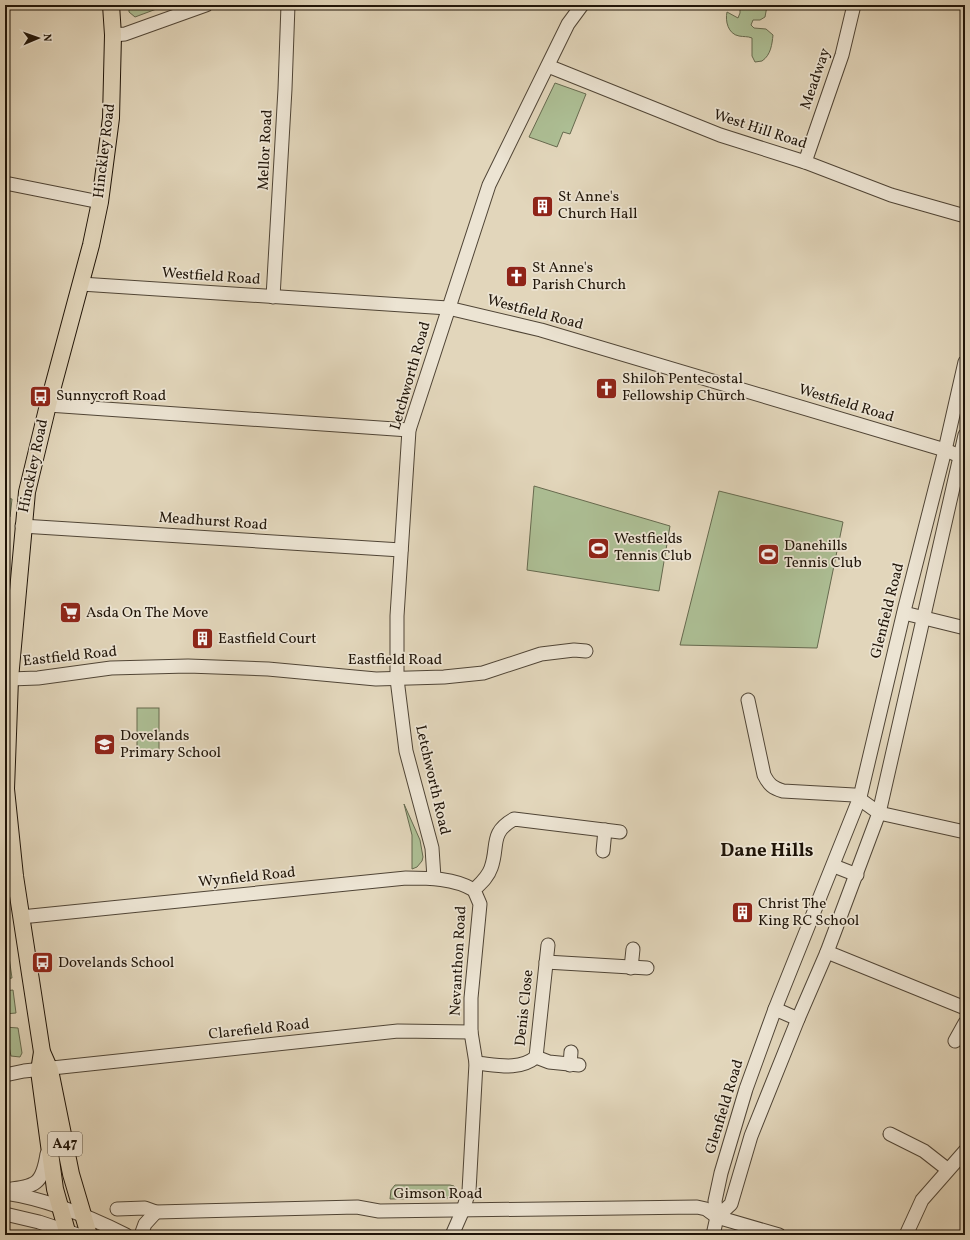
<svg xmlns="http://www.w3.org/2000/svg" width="970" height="1240" font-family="Vollkorn,serif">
<rect width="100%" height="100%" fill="#e2d6bb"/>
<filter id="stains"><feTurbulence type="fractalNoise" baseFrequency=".005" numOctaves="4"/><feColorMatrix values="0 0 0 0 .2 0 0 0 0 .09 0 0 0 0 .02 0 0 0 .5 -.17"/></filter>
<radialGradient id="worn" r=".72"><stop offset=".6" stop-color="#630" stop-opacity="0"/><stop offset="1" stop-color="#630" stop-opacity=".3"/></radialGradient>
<!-- green -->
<g fill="#adbf95" stroke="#666a4f">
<path d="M 129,5 L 167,5 L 135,17 L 129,12 Z"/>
<path d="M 736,5 L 767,6 L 765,17 L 760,20 L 753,20 L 751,25 L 754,28 L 766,29 L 773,35 C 772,44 771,55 762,61 L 755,62 L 752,56 L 752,38 C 747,36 744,37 739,36 C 728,34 725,21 727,12 L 738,18 L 740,13 L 740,7 Z"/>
<path d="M 555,83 L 586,94 L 570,134 L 563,132 L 557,147 L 529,137 Z"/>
<path d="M 534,486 L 670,526 L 659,591 L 527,570 Z"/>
<path d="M 719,491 L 843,522 L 817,648 L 680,645 Z"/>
<path d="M 5,498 L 12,499 L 10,517 L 5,516 Z"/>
<rect x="137" y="708" width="22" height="50"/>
<path d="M 404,804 L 420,840 L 423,857 L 422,861 L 417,867 L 412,869 L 412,835 Z"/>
<path d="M 9,957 L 12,978 L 5,979 L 5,958 Z"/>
<path d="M 13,990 L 16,1013 L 5,1014 L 5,991 Z"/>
<path d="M 5,1027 L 18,1028 L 22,1053 L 20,1057 L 11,1056 Z"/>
<path d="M 395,1185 L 450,1185 L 454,1186 L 457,1192 L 455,1196 L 451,1198 L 390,1199 L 391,1190 Z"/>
</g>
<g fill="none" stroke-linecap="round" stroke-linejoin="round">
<defs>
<g id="minor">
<path d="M 113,35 L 125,34 L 206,5"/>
<path d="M 548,66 L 720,135 L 805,162 L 891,195 L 965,216"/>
<path d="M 805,162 L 842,55 L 854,5"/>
<path d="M 5,183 L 100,202"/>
<path d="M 81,284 L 448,308 L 541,330 L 945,450 L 965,458"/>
<path d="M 273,297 L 285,89 L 288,5"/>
<path d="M 48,405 L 409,430"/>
<path d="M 22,526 L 401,550"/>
<path d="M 904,613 L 965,628"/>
<path d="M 10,679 L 38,678 L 111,668 L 188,666 L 268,669 L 376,679 L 444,677 L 483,673 L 541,654 L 574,650 L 586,651"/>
<path d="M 748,700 L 764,775 C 769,785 773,788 783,791 L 854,795 L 879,813 L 965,832"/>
<path d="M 603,851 L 605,830"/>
<path d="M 834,866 L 857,875"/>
<path d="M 434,878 L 432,848 L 406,751 L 397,679 L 397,616 L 409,430 L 489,185 L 568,24 L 582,5"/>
<path d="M 21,917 L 406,878 C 429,878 454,878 474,890"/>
<path d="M 827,952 L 965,1008"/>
<path d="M 546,962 L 647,968"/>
<path d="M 631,968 L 633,949"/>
<path d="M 775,1009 L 798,1019"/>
<path d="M 955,1041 L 965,1023"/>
<path d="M 536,1057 L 549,1062 L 579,1065"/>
<path d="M 476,1063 C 497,1065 519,1071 536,1057 L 548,945"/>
<path d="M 570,1065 L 571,1052"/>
<path d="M 5,1075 L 24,1071 L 398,1031 L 471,1032"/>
<path d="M 890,1134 L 924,1151 L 947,1169"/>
<path d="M 5,1190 C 35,1186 42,1186 47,1154"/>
<path d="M 5,1193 C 47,1199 88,1216 126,1235"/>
<path d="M 117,1209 L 145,1208 L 156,1212 L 357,1207 L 379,1211 L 697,1207 L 706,1209 L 717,1217 L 779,1235"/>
<path d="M 5,1214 L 39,1222 L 78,1235"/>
<path d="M 717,1217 L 731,1204 L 751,1136 L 798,1019 L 827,952 L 879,813 L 965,435"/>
<path d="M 141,1235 L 145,1224 L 156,1212"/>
<path d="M 452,1235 L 463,1210 L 469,1191 L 476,1063 L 471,1032 L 471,998 L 480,904 L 474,890 C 481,883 488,877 491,868 C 499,846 489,833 514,819 L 620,832"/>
<path d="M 713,1235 L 717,1217 L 715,1201 L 721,1173 L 746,1089 L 775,1009 L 860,797 L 905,607 L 945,450 L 965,362"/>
<path d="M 906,1235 L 922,1200 L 965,1151"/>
</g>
<g id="major">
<path d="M 42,1052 L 39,1071 L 49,1145 L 55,1189 L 68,1235"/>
<path d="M 89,1235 L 71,1174 L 50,1070 L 42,1052 L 15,876 L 6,789 L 10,679 L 27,492 L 48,405 L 91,245 L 100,202 L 111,118 L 113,35 L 111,5"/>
</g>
</defs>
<!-- minor casing -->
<use href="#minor" stroke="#504536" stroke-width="15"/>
<!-- major casing -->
<use href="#major" stroke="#201509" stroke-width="18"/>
<!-- minor -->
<use href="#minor" stroke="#ece4d3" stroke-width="13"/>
<!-- major -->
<use href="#major" stroke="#e2d6bb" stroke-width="16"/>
</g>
<!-- icons -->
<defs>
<symbol id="building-square" viewBox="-11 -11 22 22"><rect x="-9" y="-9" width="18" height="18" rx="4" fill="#8f2418" stroke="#ece4d3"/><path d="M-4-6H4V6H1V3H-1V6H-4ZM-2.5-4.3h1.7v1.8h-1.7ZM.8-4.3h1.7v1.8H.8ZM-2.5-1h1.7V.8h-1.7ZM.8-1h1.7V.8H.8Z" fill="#fff"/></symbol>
<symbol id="church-square" viewBox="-11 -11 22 22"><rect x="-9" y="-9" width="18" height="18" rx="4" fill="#8f2418" stroke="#ece4d3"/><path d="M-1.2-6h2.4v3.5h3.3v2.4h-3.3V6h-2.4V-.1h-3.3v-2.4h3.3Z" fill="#fff"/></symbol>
<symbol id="bus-square" viewBox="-11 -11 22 22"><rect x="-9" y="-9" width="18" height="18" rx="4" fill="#8f2418" stroke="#ece4d3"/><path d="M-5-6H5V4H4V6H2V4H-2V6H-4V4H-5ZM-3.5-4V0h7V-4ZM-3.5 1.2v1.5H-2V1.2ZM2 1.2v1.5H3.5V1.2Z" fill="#fff"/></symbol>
<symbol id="stadium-square" viewBox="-11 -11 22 22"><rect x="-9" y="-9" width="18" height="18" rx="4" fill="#8f2418" stroke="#ece4d3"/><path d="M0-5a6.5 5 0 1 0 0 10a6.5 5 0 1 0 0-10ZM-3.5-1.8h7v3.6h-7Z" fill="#fff"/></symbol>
<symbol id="supermarket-square" viewBox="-11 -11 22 22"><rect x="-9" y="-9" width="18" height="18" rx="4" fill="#8f2418" stroke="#ece4d3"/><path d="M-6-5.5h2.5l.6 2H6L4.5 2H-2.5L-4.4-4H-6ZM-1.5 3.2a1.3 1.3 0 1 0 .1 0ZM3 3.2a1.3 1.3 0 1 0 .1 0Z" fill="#fff"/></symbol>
<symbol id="school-square" viewBox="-11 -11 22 22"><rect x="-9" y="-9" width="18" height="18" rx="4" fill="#8f2418" stroke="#ece4d3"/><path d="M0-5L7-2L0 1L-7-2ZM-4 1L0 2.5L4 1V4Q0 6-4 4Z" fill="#fff"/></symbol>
</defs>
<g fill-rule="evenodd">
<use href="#building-square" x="530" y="194" width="25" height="25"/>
<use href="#church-square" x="504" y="264" width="25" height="25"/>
<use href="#church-square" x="594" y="376" width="25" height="25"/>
<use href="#bus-square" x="28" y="384" width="25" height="25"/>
<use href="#stadium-square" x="586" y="536" width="25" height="25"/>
<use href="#stadium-square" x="756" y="542" width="25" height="25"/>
<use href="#supermarket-square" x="58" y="600" width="25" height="25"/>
<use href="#building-square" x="190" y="626" width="25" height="25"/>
<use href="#school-square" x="92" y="732" width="25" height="25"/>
<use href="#building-square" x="730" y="900" width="25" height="25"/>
<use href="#bus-square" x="30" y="950" width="25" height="25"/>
</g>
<g text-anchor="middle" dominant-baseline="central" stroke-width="3.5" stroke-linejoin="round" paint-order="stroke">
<!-- shield labels -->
<rect fill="#ece4d3" stroke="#5d5346" stroke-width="1" x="48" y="1132" width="34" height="24" rx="3"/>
<g font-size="14" font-weight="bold" fill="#201509">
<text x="65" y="1144">A47</text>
</g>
<!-- street labels -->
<g font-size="15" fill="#201509" stroke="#ece4d3">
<text transform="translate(816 79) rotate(-71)">Meadway</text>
<text transform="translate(760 130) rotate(18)">West Hill Road</text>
<text transform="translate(266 150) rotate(-87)">Mellor Road</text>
<text transform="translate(105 151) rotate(-83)">Hinckley Road</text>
<text transform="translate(211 277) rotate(4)">Westfield Road</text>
<text transform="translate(535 313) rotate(15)">Westfield Road</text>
<text transform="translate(411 376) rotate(-74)">Letchworth Road</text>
<text transform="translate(846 404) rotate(17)">Westfield Road</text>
<text transform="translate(34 466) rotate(-78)">Hinckley Road</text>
<text transform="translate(213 522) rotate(4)">Meadhurst Road</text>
<text transform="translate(888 611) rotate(-76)">Glenfield Road</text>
<text transform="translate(70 657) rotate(-6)">Eastfield Road</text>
<text x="395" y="660">Eastfield Road</text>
<text transform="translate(432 780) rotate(77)">Letchworth Road</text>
<text transform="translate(247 878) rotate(-6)">Wynfield Road</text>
<text transform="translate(459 961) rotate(-87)">Nevanthon Road</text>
<text transform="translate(525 1008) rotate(-84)">Denis Close</text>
<text transform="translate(259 1030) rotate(-6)">Clarefield Road</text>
<text transform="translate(725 1107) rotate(-73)">Glenfield Road</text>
<text x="438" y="1194">Gimson Road</text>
</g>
<!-- poi labels -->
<g font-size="15" fill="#201509" stroke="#ece4d3" text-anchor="start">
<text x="558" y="197">St Anne's<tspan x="558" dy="17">Church Hall</tspan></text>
<text x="532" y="268">St Anne's<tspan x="532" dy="17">Parish Church</tspan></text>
<text x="622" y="379">Shiloh Pentecostal<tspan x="622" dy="17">Fellowship Church</tspan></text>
<text x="56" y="396">Sunnycroft Road</text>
<text x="614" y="539">Westfields<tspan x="614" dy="17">Tennis Club</tspan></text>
<text x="784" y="546">Danehills<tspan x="784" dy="17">Tennis Club</tspan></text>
<text x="86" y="613">Asda On The Move</text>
<text x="218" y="639">Eastfield Court</text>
<text x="120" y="736">Dovelands<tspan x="120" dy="17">Primary School</tspan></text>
<text x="758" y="904">Christ The<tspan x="758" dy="17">King RC School</tspan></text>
<text x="58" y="963">Dovelands School</text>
</g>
<!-- district labels -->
<g font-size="19" font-weight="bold" fill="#201509" stroke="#ece4d3">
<text x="767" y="851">Dane Hills</text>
</g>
</g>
<!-- margin -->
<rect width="970" height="1240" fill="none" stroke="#e2d6bb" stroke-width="20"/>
<rect x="6" y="6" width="958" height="1228" fill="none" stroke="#201509" stroke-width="2"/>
<rect x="10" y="10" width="950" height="1220" fill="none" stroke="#201509"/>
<!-- north arrow -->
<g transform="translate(38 38) rotate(88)" stroke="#ece4d3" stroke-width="3" paint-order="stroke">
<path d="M0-3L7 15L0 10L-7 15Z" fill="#201509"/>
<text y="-6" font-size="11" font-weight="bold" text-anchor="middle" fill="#201509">N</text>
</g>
<rect width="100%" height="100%" filter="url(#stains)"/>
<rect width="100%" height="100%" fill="url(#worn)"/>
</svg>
